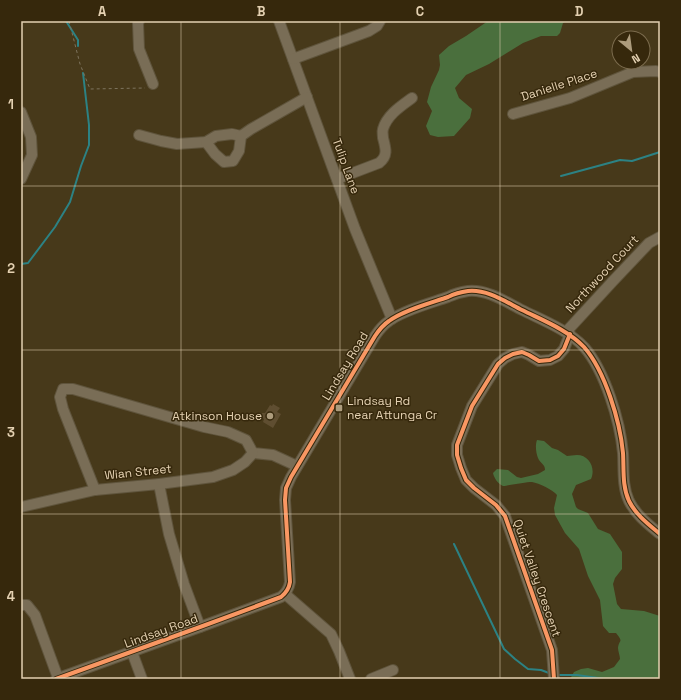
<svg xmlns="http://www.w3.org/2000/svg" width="681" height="700" font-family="'Space Grotesk',sans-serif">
<rect width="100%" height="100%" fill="#47391a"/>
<!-- green -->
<g fill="#4a6f3d">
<path d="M 488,21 L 566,21 L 563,23 L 560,33 L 557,36 L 541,36 L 523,43 L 489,64 L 466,75 L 455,88 L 459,98 L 472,109 L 470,118 L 454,136 L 438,137 L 430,135 L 426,126 L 432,111 L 427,102 L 431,87 L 439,70 L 440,65 L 439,55 L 449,46 L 466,36 Z"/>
<path d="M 537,440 L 544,441 L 552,448 L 558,450 L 567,456 C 570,456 573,455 577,455 C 589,455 596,468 591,479 L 576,485 L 572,494 L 576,507 L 578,509 L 588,513 L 598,529 L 610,534 L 622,552 L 622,569 L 615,578 L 613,584 L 617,604 L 621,609 L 644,611 L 660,616 L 660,679 L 570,679 L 574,672 L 581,669 L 588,668 L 602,672 L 614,667 L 620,659 C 620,656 618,651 618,648 C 619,639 624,643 616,633 L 609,633 L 603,626 L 600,600 L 588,576 L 579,549 L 565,533 L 555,515 L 554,508 L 557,495 C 553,490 539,483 532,482 C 526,482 510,485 503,486 C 498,484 494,478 493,473 L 497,469 L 508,470 L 517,477 L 521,478 L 538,474 L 545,470 C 545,464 540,463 538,458 C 536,453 535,445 537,440 Z"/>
</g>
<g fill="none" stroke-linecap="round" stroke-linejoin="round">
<!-- stream -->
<g stroke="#2c8284" stroke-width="2">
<path d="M 66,21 L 78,40 L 78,46"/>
<path d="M 561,176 L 620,160 L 632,161 L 660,152"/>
<path d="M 21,264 L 28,263 L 55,227 L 70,202 L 81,166 L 89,145 L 89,125 L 83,73"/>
<path d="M 454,544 L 504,649 L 515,659 L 528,669 L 541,670 L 549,673"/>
<path d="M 557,675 L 577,675 L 605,679"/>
</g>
</g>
<!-- building -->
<path fill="#5f4e31" d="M 273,404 L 280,408 L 277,412 L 281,414 L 273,428 L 263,422 L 264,419 L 261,417 L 260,415 L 262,413 L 265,413 L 270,405 L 272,406 Z"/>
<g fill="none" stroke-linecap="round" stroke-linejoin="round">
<defs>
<g id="minor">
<path d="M 139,21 L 138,23 L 139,49 L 153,84"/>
<path d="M 279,21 L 355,229 L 392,319"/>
<path d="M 293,59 L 369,31 L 377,26 L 380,21"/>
<path d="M 21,112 L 31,137 L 32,155 L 21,179"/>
<path d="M 513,114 L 570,98 L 633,72 L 656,71 L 660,72"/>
<path d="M 139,135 L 161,141 L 177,144 L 206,142 L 216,136 L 232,134 L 241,136"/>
<path d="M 206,142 L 215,154 L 224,162 L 233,161 L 239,151 L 241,136 L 251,129 L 307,97"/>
<path d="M 337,179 L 379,163 C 388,156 386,149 383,138 C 383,135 382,132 383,129 C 387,115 401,106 412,98"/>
<path d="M 566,332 L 613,281 L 649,243 L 660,237"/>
<path d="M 159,484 L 169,534 L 184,584 L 200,627"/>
<path d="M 95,490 L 63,409 L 60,397 L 63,389 L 73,389 L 204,427 L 228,432 L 246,440 L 253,453 L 273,455 L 297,466"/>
<path d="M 21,507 L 95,490 L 159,484 L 213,477 L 233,470 L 245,462 L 253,453"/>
<path d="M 285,594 L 331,634 L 339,651 L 350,679"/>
<path d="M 21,605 L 27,605 L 35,615 L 58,678"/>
<path d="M 132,652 L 142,679"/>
<path d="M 56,679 L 200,627 L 281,597 C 286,593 289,589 290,582 L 285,500 L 286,488 L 291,477 L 375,336 C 379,330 383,325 389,321 C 404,310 431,303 448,297 C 454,294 461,292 468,291 C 487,289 506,302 522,310 C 542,320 568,330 584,347 C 605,371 620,421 623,453 C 624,469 622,486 629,501 C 636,515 648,524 660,534"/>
<path d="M 371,679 L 393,670"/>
<path d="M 554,679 L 552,650 L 505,516 L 496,505 L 474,488 L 466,480 L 461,468 L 457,455 L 457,445 L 472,406 L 498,364 L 505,358 L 513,354 L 522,352 L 529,355 L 539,361 L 550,360 L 558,356 L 564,349 L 570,334"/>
</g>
</defs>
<!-- minor casing -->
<use href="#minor" stroke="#5f543c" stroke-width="12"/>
<!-- path -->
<path stroke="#7d735d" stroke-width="1" stroke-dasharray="3 3" stroke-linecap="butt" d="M 69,21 L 80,64 L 90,89 L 145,88"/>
<!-- minor -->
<use href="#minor" stroke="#796d56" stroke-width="10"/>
<defs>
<g id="cycleway">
<path d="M 56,679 L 200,627 L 281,597 C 286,593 289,589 290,582 L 285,500 L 286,488 L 291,477 L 375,336 C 379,330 383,325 389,321 C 404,310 431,303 448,297 C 454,294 461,292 468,291 C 487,289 506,302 522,310 C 542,320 568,330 584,347 C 605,371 620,421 623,453 C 624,469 622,486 629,501 C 636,515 648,524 660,534"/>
<path d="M 554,679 L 552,650 L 505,516 L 496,505 L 474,488 L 466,480 L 461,468 L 457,455 L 457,445 L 472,406 L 498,364 L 505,358 L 513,354 L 522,352 L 529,355 L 539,361 L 550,360 L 558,356 L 564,349 L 570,334"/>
</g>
</defs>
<!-- cycleway casing -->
<use href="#cycleway" stroke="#36280c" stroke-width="6"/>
<!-- cycleway -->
<use href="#cycleway" stroke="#f99763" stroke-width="4"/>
</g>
<!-- grid -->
<path fill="none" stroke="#e4d1b2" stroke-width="1" stroke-opacity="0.55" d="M 181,21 L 181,679M 340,21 L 340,679M 500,21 L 500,679M 21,186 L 660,186M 21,350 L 660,350M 21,514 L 660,514"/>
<!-- markers -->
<g fill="#ad9c7d" stroke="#36280c" stroke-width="1.5">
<rect x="335" y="404" width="8" height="8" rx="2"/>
<circle cx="270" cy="416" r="4"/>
</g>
<g text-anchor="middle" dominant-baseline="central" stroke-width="3" stroke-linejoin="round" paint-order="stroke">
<!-- street labels -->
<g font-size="12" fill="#e4d1b2" stroke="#36280c">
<text transform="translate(559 85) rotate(-18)">Danielle Place</text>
<text transform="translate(346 166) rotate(70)">Tulip Lane</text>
<text transform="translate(602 274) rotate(-47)">Northwood Court</text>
<text transform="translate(345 366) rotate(-59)">Lindsay Road</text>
<text transform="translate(138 472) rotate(-6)">Wian Street</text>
<text transform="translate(537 578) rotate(71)">Quiet Valley Crescent</text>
<text transform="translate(161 631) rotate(-20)">Lindsay Road</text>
</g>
<!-- poi labels -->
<g font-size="12" fill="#e4d1b2" stroke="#36280c" text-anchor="start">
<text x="347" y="401">Lindsay Rd<tspan x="347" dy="14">near Attunga Cr</tspan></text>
<text x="262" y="416" text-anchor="end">Atkinson House</text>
</g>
</g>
<!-- border -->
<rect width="681" height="700" fill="none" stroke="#36280c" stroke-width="44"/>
<!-- north arrow -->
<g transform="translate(631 50) rotate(151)"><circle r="19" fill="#36280c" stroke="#7c6c4e"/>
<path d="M0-3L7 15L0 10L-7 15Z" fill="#ad9c7d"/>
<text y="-6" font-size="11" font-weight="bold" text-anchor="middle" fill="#e4d1b2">N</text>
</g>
<rect x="22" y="22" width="637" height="656" fill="none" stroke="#e4d1b2" stroke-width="1.5"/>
<g font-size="13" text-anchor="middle" font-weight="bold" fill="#e4d1b2">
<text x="102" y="16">A</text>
<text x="261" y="16">B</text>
<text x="420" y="16">C</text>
<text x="579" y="16">D</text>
<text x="11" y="109">1</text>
<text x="11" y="273">2</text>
<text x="11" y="437">3</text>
<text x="11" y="601">4</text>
</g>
</svg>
